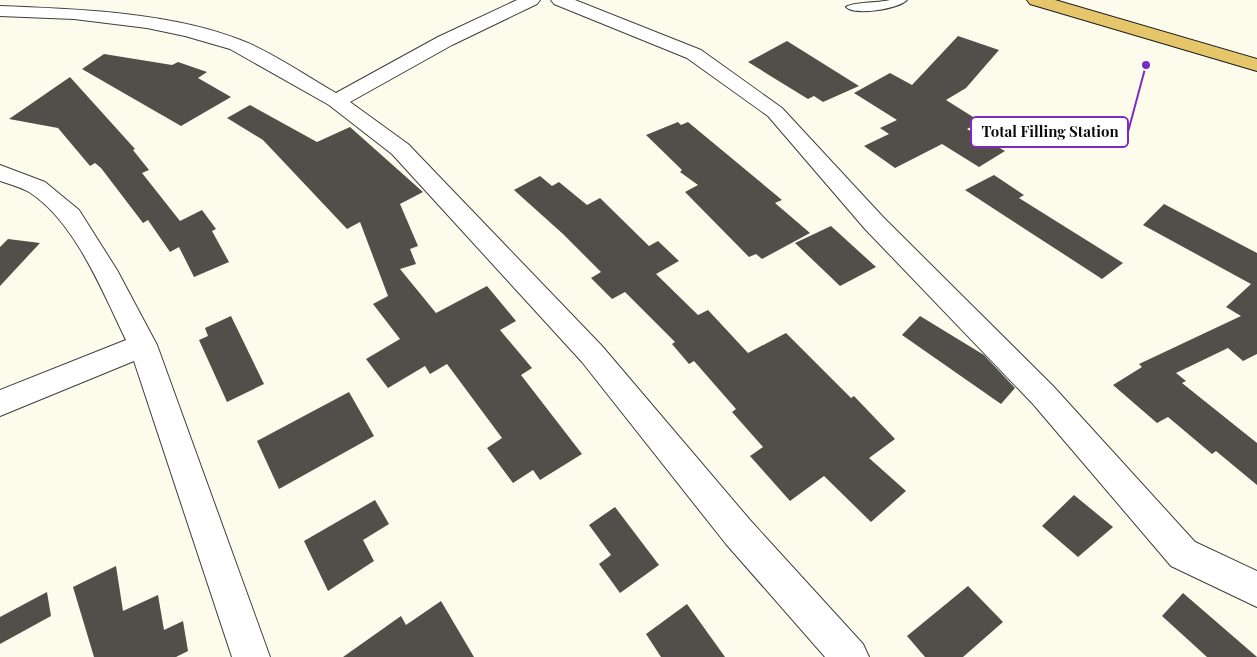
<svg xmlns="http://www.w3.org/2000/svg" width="1257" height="657" font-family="'Playfair Display',serif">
<rect width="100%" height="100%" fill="#fdfcec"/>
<!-- building -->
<g fill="#524e49">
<path d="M 958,36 L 999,50 L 966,88 L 946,100 L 981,122 L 967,129 L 1005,151 L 979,167 L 942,144 L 895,168 L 864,146 L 889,134 L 880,128 L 897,120 L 854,93 L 890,73 L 912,85 Z"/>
<path d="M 787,41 L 859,86 L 823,102 L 814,96 L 808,99 L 748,62 Z"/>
<path d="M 104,54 L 172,65 L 178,62 L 207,72 L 198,78 L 231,97 L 181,126 L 82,69 Z"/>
<path d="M 70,77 L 135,149 L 133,150 L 149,170 L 142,173 L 180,221 L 202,210 L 216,229 L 212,231 L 229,262 L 194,277 L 179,247 L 170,252 L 148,220 L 143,223 L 101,168 L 95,163 L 90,166 L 58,128 L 9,119 Z"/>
<path d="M 250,105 L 317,142 L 350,127 L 423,192 L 400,204 L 418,246 L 410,249 L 416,264 L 400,269 L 436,313 L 487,286 L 516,321 L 500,330 L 532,368 L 521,375 L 582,454 L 540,480 L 533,470 L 513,483 L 487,448 L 502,438 L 447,364 L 430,374 L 425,366 L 388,388 L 366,359 L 400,339 L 373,304 L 388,296 L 360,222 L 347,229 L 263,140 L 227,118 Z"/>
<path d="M 678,122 L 681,125 L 688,122 L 782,200 L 775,203 L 810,233 L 762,259 L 756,254 L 749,257 L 685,192 L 698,185 L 680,172 L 682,170 L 646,135 Z"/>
<path d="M 994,175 L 1024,195 L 1019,198 L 1123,263 L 1102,279 L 965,190 Z"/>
<path d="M 540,176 L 552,186 L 559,182 L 587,205 L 600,198 L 649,246 L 658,241 L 679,261 L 656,274 L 698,315 L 708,310 L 748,353 L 786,333 L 851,398 L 854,396 L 895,439 L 869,458 L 906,491 L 871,522 L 824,476 L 790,501 L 750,456 L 763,447 L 732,412 L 736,409 L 694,361 L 689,364 L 672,344 L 675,342 L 625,292 L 612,299 L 591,278 L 601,272 L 563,234 L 514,190 Z"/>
<path d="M 1164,204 L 1257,253 L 1257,354 L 1243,361 L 1228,348 L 1176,373 L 1186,381 L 1182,383 L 1257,443 L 1257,485 L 1216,451 L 1212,454 L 1168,417 L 1157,423 L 1113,385 L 1142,367 L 1139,364 L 1241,316 L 1226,307 L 1251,284 L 1143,225 Z"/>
<path d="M 831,226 L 876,267 L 840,286 L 795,243 Z"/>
<path d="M 8,239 L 40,243 L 0,286 L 0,247 Z"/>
<path d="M 231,316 L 264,384 L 227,402 L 199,340 L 208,336 L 205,328 Z"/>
<path d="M 920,316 L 984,355 L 1015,388 L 1001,404 L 902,335 Z"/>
<path d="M 349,392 L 374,436 L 279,489 L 257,441 Z"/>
<path d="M 1074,495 L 1113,527 L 1078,557 L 1042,526 Z"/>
<path d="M 375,500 L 389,524 L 363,540 L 374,561 L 328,591 L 304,541 Z"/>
<path d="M 615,507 L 659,565 L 620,593 L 599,564 L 611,555 L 589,525 Z"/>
<path d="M 116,566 L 123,611 L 158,595 L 164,630 L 183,621 L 188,651 L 176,657 L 94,657 L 73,587 Z"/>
<path d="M 968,586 L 1003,622 L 963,657 L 925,657 L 907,636 Z"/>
<path d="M 47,592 L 51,616 L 0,644 L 0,617 Z"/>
<path d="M 1183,593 L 1257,657 L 1207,657 L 1162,616 Z"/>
<path d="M 441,601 L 474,657 L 343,657 L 401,616 L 406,625 Z"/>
<path d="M 687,604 L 725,657 L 661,657 L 646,634 Z"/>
</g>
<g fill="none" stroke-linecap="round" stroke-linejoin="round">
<defs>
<path id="service" d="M 890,0 L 907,0 C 898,9 855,16 846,7 C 852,2 879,3 890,0 Z"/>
<g id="minor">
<path d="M 517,0 L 540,0 L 537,4 L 452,45 L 350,102 L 408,144 L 602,346 L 750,520 L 863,644 L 869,657 L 825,657 L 726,544 L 582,362 L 392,154 L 329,105 L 230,49 L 185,36 L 147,28 L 74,19 L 0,16 L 0,6 C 76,9 172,12 243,41 C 272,52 308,77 336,93 L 438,37 Z"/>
<path d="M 551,0 L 575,0 L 701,50 L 782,108 L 883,217 L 1053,386 L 1195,542 L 1257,571 L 1257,607 L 1171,566 L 1033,404 L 865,229 L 768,116 L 687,58 L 554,4 Z"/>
<path d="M 0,165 L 45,182 L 79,210 L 117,270 L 157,345 L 270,657 L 232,657 L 134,361 L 0,416 L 0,390 L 126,340 C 103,293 75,221 29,192 C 20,187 9,184 0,181 Z"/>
</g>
<path id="trunk" d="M 1027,0 L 1055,0 L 1257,59 L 1257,71 L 1030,4 Z"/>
</defs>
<!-- service casing -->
<use href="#service" stroke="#3e3e3e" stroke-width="2"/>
<!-- minor casing -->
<use href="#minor" stroke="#3e3e3e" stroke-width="2"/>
<!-- trunk casing -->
<use href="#trunk" stroke="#1c1c1c" stroke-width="2"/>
<!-- service -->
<use href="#service" fill="#fff" fill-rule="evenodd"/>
<!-- minor -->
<use href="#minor" fill="#fff" fill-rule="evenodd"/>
<!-- trunk -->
<use href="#trunk" fill="#e6c66a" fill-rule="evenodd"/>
</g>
<!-- callouts -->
<path fill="none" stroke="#7b2cbf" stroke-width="2" d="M1146 65L1128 132"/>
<circle fill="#7b2cbf" stroke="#fff" stroke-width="2" cx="1146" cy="65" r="5"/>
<rect fill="#fff" stroke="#7b2cbf" stroke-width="2" x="971" y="117" width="157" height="30" rx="5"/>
<g font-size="15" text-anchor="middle" font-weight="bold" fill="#0b0b0b">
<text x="1050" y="137">Total Filling Station</text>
</g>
</svg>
